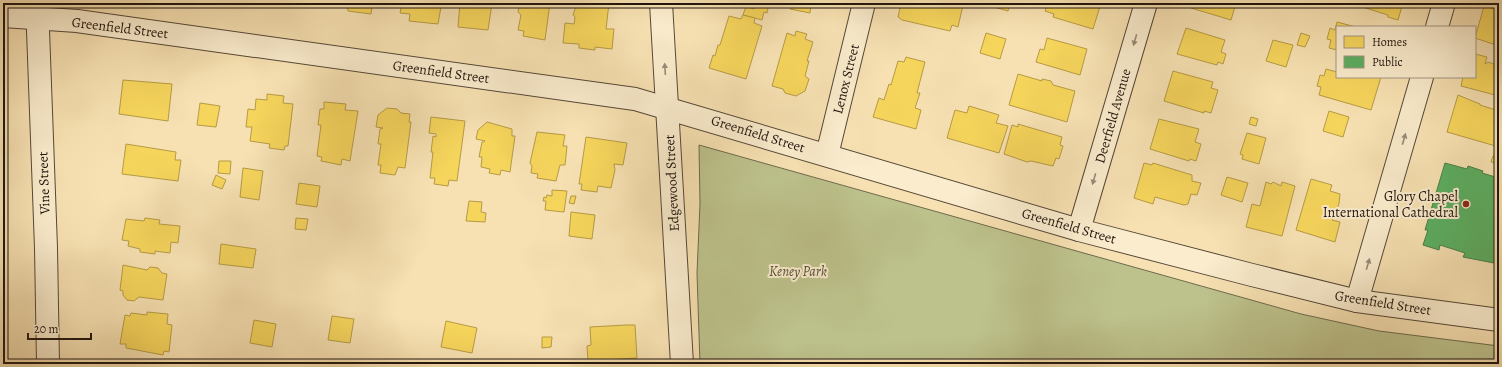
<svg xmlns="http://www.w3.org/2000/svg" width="1502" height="367" font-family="Alegreya,serif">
<rect width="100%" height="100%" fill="#f7e1b2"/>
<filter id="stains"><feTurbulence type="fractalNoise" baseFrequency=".005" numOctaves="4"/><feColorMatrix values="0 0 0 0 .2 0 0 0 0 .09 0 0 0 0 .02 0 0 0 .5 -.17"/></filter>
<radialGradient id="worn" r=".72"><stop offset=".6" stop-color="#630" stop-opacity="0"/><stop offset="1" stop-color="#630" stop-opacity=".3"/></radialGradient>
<!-- green -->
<path fill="#bdc28c" stroke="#6e6b4d" d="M 699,145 L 1301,314 L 1379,331 L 1499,346 L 1499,364 L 700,364 L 697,273 L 700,204 Z"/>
<!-- homes -->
<g fill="#f6d55c" stroke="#b69b45">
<path d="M 347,3 L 376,3 L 376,7 L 372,7 L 371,14 L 348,11 Z"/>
<path d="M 402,3 L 433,3 L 433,6 L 441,7 L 438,24 L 409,21 L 410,14 L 400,13 Z"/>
<path d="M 460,3 L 492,3 L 488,30 L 458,27 Z"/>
<path d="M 520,3 L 550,3 L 545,40 L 523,36 L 524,31 L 518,30 L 521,15 L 518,12 Z"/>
<path d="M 577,3 L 609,3 L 606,29 L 614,29 L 612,49 L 595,47 L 595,50 L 579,48 L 579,44 L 563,43 L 565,23 L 574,24 L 575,17 L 573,15 Z"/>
<path d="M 756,3 L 769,3 L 767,13 L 764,12 L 762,20 L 743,15 L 746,6 L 754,9 Z"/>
<path d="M 792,3 L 811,3 L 810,13 L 790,9 Z"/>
<path d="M 901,3 L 957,3 L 963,5 L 958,27 L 952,25 L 950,31 L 902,20 L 898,17 Z"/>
<path d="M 987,3 L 1010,3 L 1008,11 L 987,5 Z"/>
<path d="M 1048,3 L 1057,4 L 1101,3 L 1093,29 L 1053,17 L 1054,14 L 1045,11 Z"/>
<path d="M 1193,3 L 1236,3 L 1231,20 L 1191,8 Z"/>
<path d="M 1350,3 L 1403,3 L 1398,20 L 1388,17 L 1388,15 Z"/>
<path d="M 1484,6 L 1499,10 L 1499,46 L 1475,38 Z"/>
<path d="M 743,15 L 755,18 L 754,23 L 762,26 L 746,79 L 709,68 L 713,55 L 715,56 L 718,45 L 720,45 L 729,16 L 741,19 Z"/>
<path d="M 1337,22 L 1356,27 L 1337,27 L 1337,50 L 1329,48 L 1331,40 L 1327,39 L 1330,28 L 1335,30 Z"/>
<path d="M 1186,28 L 1225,40 L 1221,52 L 1226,54 L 1223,64 L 1218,62 L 1217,65 L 1177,54 Z"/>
<path d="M 796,31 L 807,34 L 805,39 L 813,42 L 807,61 L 809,61 L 805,76 L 809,79 L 805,91 L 796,96 L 785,93 L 783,89 L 772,86 L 787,33 L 795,36 Z"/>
<path d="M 986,33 L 1006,39 L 1000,59 L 980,53 Z"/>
<path d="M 1301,33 L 1310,36 L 1305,47 L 1297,45 Z"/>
<path d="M 1047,38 L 1087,49 L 1080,75 L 1036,62 L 1040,49 L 1044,50 Z"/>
<path d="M 1273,40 L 1293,45 L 1286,67 L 1266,61 Z"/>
<path d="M 1475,54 L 1487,57 L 1485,64 L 1488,62 L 1499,66 L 1499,96 L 1461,86 L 1463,77 L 1475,77 Z"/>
<path d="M 906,57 L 925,62 L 917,93 L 920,93 L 915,108 L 921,110 L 916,129 L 873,117 L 879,98 L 884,100 L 889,84 L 891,85 L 898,61 L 904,62 Z"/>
<path d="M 1326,69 L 1337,72 L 1337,77 L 1381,77 L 1371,110 L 1319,95 L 1321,87 L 1317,86 L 1320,75 L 1324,76 Z"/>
<path d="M 1173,71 L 1213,82 L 1211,88 L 1218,90 L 1211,113 L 1204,111 L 1204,113 L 1164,101 Z"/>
<path d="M 1018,74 L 1042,81 L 1042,79 L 1051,81 L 1053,85 L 1075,91 L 1067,122 L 1009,105 Z"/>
<path d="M 123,80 L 172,84 L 168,121 L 119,114 Z"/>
<path d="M 267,94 L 284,96 L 283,103 L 293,104 L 288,146 L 285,146 L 284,150 L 269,148 L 270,144 L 250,141 L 252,127 L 246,127 L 248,109 L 255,110 L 256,99 L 267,100 Z"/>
<path d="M 1458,95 L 1480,104 L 1480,105 L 1499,111 L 1499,147 L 1447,132 Z"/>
<path d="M 324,102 L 346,104 L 345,110 L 358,111 L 350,161 L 342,159 L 341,165 L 321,161 L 322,157 L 317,156 L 321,125 L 318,125 L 320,109 L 324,109 Z"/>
<path d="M 200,103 L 220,106 L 216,127 L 197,125 Z"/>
<path d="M 969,106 L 999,115 L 996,123 L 1008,126 L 999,153 L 947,138 L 955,110 L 967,113 Z"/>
<path d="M 387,108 L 397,109 L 401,113 L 410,114 L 409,122 L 411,122 L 405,168 L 398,167 L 395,175 L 380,173 L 381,165 L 378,165 L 381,144 L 378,144 L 380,129 L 383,128 L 376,127 L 378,115 Z"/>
<path d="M 1329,111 L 1349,117 L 1343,137 L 1323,131 Z"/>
<path d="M 431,117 L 465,121 L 457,181 L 449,180 L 448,186 L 434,184 L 435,178 L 430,178 L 433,152 L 431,152 L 433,136 L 436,137 L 436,134 L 429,133 Z"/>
<path d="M 1251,117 L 1258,119 L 1256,126 L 1249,124 Z"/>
<path d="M 1159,119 L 1199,129 L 1195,142 L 1201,144 L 1196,161 L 1190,159 L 1189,161 L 1150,149 Z"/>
<path d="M 487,122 L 512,129 L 512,136 L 515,136 L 510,172 L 501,170 L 500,175 L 489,173 L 490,169 L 481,167 L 482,157 L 479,157 L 482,142 L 484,142 L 485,141 L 476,139 L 478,130 Z"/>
<path d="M 1018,124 L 1062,137 L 1060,145 L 1063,146 L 1059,159 L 1056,158 L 1053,166 L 1031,161 L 1027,162 L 1004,154 L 1012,125 L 1018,127 Z"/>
<path d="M 537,132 L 565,135 L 563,146 L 567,146 L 565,165 L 560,165 L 556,181 L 537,178 L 538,174 L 531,173 L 532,166 L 530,163 Z"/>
<path d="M 1247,133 L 1266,138 L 1259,164 L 1242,159 L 1243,155 L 1240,154 Z"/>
<path d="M 586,137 L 627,143 L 623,165 L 614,164 L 615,170 L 611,188 L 598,186 L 597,192 L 581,190 L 582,184 L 579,184 Z"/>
<path d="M 126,144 L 176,152 L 175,160 L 181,160 L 178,181 L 122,174 Z"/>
<path d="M 1493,156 L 1499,157 L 1497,163 L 1491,162 Z"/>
<path d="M 219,161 L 231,161 L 230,174 L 218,173 Z"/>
<path d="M 1144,163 L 1152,165 L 1153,163 L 1192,175 L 1192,181 L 1201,183 L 1197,195 L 1191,194 L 1188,204 L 1184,205 L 1155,197 L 1153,204 L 1134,198 Z"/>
<path d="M 243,168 L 263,171 L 259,200 L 240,197 Z"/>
<path d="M 216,175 L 226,180 L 222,189 L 212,185 Z"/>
<path d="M 1227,177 L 1248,183 L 1242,202 L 1221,195 Z"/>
<path d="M 1311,179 L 1332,185 L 1330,191 L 1340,194 L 1339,204 L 1332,220 L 1340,222 L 1335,242 L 1296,230 Z"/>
<path d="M 1266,182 L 1271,184 L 1273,182 L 1281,186 L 1282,182 L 1295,186 L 1282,236 L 1246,227 L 1252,204 L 1260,206 Z"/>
<path d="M 299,183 L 320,186 L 317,207 L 296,204 Z"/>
<path d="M 552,190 L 567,191 L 564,212 L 545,210 L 546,201 L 543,201 L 544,197 L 546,198 L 547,195 L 552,196 Z"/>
<path d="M 571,196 L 576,196 L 574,204 L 569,203 Z"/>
<path d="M 469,201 L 482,202 L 481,212 L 486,213 L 485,222 L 466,221 Z"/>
<path d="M 571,212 L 595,215 L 592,239 L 569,236 Z"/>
<path d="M 145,218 L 160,220 L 159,224 L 180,226 L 178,243 L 171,242 L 170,253 L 155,251 L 155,254 L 140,252 L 140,249 L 128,246 L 129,241 L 122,240 L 126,219 L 144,221 Z"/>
<path d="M 296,218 L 308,219 L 306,230 L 295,229 Z"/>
<path d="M 221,244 L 256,249 L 253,268 L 219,264 Z"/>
<path d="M 123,265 L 147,270 L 150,267 L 158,268 L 162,273 L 167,274 L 163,300 L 139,297 L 134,301 L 127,300 L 123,295 L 123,291 L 120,290 Z"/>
<path d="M 147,312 L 168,314 L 167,324 L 172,325 L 169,352 L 164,351 L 163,355 L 126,348 L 126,344 L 120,344 L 125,315 L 130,316 L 131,313 L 147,315 Z"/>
<path d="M 332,316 L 354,319 L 350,343 L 328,340 Z"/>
<path d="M 254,320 L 276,324 L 272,347 L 250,343 Z"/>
<path d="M 446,321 L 477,328 L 472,353 L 441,347 Z"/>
<path d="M 626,325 L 635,325 L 637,358 L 588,361 L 587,346 L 591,345 L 590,327 Z"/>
<path d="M 542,337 L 552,337 L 551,347 L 542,348 Z"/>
</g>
<!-- public -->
<path fill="#5aae61" stroke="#488048" d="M 1445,163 L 1467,169 L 1468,166 L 1483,171 L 1482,173 L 1499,178 L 1499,264 L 1463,257 L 1465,253 L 1440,245 L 1439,250 L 1423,245 L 1428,230 L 1425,230 Z"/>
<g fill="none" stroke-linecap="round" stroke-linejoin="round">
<defs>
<g id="minor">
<path d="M 37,3 L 46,248 L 48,364"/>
<path d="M 661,3 L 682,364"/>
<path d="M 3,16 L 77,21 L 635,99 L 1079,230 L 1252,275 L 1357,301 L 1499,320"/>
<path d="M 1437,27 L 1444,3"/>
<path d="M 827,155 L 864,3"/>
<path d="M 1079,230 L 1146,3"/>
<path d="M 1357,301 L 1422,77"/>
</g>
</defs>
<!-- minor casing -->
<use href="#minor" stroke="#554737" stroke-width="24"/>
<!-- minor -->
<use href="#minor" stroke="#faeccd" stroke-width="22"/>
</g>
<!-- one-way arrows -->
<defs><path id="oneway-solid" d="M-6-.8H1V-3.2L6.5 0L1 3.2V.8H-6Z"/></defs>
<g fill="#978b77">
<use href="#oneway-solid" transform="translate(1135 40) rotate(106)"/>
<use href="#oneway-solid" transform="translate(665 69) rotate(-94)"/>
<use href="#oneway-solid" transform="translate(1404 139) rotate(-74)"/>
<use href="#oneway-solid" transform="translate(1094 179) rotate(106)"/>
<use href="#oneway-solid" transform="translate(1368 264) rotate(-74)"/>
</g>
<!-- markers -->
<circle fill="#8f2418" stroke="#faeccd" stroke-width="1.5" cx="1466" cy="204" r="4"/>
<g text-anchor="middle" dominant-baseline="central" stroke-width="4" stroke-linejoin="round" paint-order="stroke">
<!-- street labels -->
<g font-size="14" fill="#1f140e" stroke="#faeccd">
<text transform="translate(120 28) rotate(7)">Greenfield Street</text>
<text transform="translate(441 72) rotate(8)">Greenfield Street</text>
<text transform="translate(846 79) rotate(-76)">Lenox Street</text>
<text transform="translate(1113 116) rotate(-74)">Deerfield Avenue</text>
<text transform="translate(758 134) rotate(17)">Greenfield Street</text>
<text transform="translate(44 183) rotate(-92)">Vine Street</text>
<text transform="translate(672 183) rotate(-93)">Edgewood Street</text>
<text transform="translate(1069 226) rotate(16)">Greenfield Street</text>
<text transform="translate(1383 303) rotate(9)">Greenfield Street</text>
</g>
<!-- poi labels -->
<g font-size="14" fill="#1f140e" stroke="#faeccd" text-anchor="end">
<text x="1458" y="196">Glory Chapel<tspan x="1458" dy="16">International Cathedral</tspan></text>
</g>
<!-- park labels -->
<g font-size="14" font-style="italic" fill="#56513a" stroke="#faeccd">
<text x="798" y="271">Keney Park</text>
</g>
</g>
<!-- margin -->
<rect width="1502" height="367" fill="none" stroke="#f7e1b2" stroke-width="16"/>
<rect x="4" y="4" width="1494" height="359" fill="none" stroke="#1f140e" stroke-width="2"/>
<rect x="8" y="8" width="1486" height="351" fill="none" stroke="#1f140e"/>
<!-- legend -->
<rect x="1336" y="26" width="140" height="52" fill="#faeccd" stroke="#a29681"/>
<rect x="1344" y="36" width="20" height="12" fill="#f6d55c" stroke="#a29681"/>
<text x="1372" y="46" font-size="12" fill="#1f140e">Homes</text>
<rect x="1344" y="56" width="20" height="12" fill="#5aae61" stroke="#a29681"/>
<text x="1372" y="66" font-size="12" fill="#1f140e">Public</text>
<!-- scale -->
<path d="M28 333v6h63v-6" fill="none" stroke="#1f140e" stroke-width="2"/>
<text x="34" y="333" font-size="12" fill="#1f140e" stroke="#faeccd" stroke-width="3" paint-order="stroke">20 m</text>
<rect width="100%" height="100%" filter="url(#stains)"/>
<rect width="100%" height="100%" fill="url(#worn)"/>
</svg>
